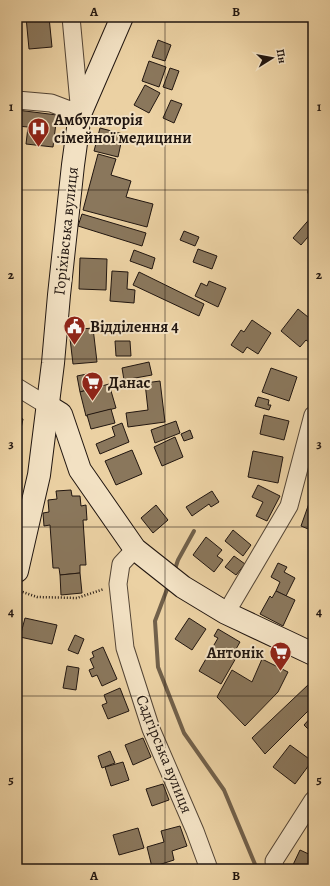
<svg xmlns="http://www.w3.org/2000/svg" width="330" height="886" font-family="Alegreya,serif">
<rect width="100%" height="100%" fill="#ebd1a3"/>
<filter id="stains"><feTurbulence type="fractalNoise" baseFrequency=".005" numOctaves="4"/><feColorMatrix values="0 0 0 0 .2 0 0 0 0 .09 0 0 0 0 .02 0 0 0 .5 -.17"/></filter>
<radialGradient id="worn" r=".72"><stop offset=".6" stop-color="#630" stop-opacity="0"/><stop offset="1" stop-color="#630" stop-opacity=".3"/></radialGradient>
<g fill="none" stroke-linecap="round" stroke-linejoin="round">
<!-- stream -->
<g stroke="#71604a" stroke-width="4">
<path d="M 309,192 L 313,188"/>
<path d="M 174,572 L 178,560 L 194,531"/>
<path d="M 169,584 L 155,621 L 158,667 L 184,733 L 224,790 L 257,869"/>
</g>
</g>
<!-- building -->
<g fill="#8a775c" stroke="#211610">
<path d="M 26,17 L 49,17 L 52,47 L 29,49 Z"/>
<path d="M 158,40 L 171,45 L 165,61 L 152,57 Z"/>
<path d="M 17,41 L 20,41 L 18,61 L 17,61 Z"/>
<path d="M 149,61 L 166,67 L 159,87 L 142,81 Z"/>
<path d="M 170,68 L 179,71 L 172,90 L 163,87 Z"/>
<path d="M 145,85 L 160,93 L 149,113 L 134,105 Z"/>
<path d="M 171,100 L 182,104 L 174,123 L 163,118 Z"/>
<path d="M 17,110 L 57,115 L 53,147 L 26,144 L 28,127 L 17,126 Z"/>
<path d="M 100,128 L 123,134 L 118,157 L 94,151 Z"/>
<path d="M 98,154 L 116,159 L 111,175 L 131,181 L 126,197 L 153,204 L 147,227 L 83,210 Z"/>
<path d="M 82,214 L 146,233 L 142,246 L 78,226 Z"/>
<path d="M 313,215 L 313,231 L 301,245 L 293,238 Z"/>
<path d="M 184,231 L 199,237 L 195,246 L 180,240 Z"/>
<path d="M 198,249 L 217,256 L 212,269 L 193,262 Z"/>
<path d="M 134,250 L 155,258 L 152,269 L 130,261 Z"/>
<path d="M 80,258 L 107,259 L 106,290 L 79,289 Z"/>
<path d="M 112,271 L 128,272 L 127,289 L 135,290 L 134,303 L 110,301 Z"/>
<path d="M 139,272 L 204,304 L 199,316 L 133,285 Z"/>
<path d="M 209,281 L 226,288 L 218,307 L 195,296 L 201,283 L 207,286 Z"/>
<path d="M 298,309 L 313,321 L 313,341 L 311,344 L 306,340 L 300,347 L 281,331 Z"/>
<path d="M 252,320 L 271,333 L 258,354 L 247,347 L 243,353 L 231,345 L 241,330 L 244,332 Z"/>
<path d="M 93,328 L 97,362 L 73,364 L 69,330 Z"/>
<path d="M 115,341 L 130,341 L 131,356 L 116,356 Z"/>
<path d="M 149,362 L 152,375 L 124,380 L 122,368 Z"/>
<path d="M 271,368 L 297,377 L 289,401 L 262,392 Z"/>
<path d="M 92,373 L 95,388 L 80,392 L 77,376 Z"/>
<path d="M 160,381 L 165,422 L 128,427 L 126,413 L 148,410 L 145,383 Z"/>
<path d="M 109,384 L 116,408 L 86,416 L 80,392 Z"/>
<path d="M 258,397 L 269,400 L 268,405 L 271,405 L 269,410 L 255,406 Z"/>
<path d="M 111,409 L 115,423 L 91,429 L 87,415 Z"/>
<path d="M 264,415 L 289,421 L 284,440 L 260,434 Z"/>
<path d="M 17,417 L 23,419 L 17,448 Z"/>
<path d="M 176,421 L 180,433 L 155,443 L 151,430 Z"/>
<path d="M 122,423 L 129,442 L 100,454 L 96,444 L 115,436 L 112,427 Z"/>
<path d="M 190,430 L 193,438 L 184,441 L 181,434 Z"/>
<path d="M 175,437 L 183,457 L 162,466 L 154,447 Z"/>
<path d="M 132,450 L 142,474 L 116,485 L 105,461 Z"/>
<path d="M 253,451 L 283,457 L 278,483 L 248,477 Z"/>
<path d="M 258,485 L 280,496 L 267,521 L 256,516 L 263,502 L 252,497 Z"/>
<path d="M 71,490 L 72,496 L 80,496 L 81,506 L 86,505 L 87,520 L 83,520 L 86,565 L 80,565 L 80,573 L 60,575 L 59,568 L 53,568 L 50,525 L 44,526 L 43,513 L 49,512 L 48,500 L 57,499 L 56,491 Z"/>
<path d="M 212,491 L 219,502 L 211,507 L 209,504 L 192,516 L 186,507 Z"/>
<path d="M 313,492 L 313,531 L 301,526 Z"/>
<path d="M 156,505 L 168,520 L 153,533 L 141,518 Z"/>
<path d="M 233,530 L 251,545 L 243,556 L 225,541 Z"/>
<path d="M 206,537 L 222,550 L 217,556 L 223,560 L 214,572 L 193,555 Z"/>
<path d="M 234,556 L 245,564 L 236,575 L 225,567 Z"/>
<path d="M 278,563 L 287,567 L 284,572 L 295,578 L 286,596 L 276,591 L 280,582 L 271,577 Z"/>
<path d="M 80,573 L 82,593 L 61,595 L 60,575 Z"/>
<path d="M 276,591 L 295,600 L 283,626 L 260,614 L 270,596 L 272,598 Z"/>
<path d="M 25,618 L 57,625 L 52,644 L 20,637 Z"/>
<path d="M 189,618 L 206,629 L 192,650 L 175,639 Z"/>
<path d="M 218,629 L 240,642 L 236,649 L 240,651 L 221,684 L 199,671 L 218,638 L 214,636 Z"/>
<path d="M 75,635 L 84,639 L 78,654 L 68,650 Z"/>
<path d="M 103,647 L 117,679 L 102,686 L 97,675 L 92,677 L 89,670 L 94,668 L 90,659 L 94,657 L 92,652 Z"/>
<path d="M 262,659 L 288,672 L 278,692 L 245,726 L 217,697 L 232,670 L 252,682 Z"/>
<path d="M 67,666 L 79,668 L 76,690 L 63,688 Z"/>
<path d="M 309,684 L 313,686 L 313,706 L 265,754 L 252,738 Z"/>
<path d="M 120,688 L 129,711 L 108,719 L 102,705 L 107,703 L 104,695 Z"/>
<path d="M 313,715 L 313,734 L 304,725 Z"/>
<path d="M 143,738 L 151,757 L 133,765 L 125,745 Z"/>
<path d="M 290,745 L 312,761 L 295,784 L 273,767 Z"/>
<path d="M 110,751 L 115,763 L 102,768 L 98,756 Z"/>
<path d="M 123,762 L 129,780 L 111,786 L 105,767 Z"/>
<path d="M 163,784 L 169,800 L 152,806 L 146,789 Z"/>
<path d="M 180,826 L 187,846 L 172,851 L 174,860 L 152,867 L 147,847 L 164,842 L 161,831 Z"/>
<path d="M 138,828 L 144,848 L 119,855 L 113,835 Z"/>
<path d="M 300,850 L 313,856 L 313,862 L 310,869 L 295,869 L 292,867 Z"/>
</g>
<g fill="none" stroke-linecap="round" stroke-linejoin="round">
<defs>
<g id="street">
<path d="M 17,100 L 51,103 L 80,114 L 71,17"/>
<path d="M 17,387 L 48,406"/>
<path d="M 135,549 L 121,564 L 118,584 L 125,648 L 151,729 L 195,831 L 209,869"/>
<path d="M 226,613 L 289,506 L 313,415"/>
<path d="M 275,869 L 274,861 L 313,800"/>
</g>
<g id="secondary">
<path d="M 48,406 L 61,414 L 80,470 L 135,549 L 183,587 L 226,613 L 313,654"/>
<path d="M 17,571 L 39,475 L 53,363 L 59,295 L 73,165 L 80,114 L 122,17"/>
</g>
</defs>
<!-- street casing -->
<use href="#street" stroke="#544535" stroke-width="19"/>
<!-- secondary casing -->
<use href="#secondary" stroke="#211610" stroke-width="24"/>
<!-- path -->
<path stroke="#211610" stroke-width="2.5" stroke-dasharray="1 2" stroke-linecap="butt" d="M 17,590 L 37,597 L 77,598 L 104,589"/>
<!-- street -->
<use href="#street" stroke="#f2e1c3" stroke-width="17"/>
<!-- secondary -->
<use href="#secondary" stroke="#f2e1c3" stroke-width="22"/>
</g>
<!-- grid -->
<path fill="none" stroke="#211610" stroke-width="1" stroke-opacity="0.55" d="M 165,17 L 165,869M 17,190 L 313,190M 17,359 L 313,359M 17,527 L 313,527M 17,696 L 313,696"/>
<!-- icons -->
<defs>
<symbol id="hospital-pin" viewBox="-11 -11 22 30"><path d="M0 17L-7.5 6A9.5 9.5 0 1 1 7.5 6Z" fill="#8f2418" stroke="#f2e1c3"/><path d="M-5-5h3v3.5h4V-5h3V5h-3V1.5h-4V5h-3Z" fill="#fff"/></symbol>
<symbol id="civic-pin" viewBox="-11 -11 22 30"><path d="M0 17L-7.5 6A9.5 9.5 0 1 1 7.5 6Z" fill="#8f2418" stroke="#f2e1c3"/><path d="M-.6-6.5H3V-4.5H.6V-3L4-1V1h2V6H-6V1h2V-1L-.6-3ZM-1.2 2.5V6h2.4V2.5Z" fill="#fff"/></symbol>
<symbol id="supermarket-pin" viewBox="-11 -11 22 30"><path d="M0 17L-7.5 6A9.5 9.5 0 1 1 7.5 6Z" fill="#8f2418" stroke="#f2e1c3"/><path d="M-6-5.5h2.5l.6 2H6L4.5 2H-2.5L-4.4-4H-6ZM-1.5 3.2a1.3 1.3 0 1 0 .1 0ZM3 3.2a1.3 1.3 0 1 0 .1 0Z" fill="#fff"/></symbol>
</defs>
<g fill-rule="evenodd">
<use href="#hospital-pin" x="26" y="116" width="25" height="34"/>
<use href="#civic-pin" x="62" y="314" width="25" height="34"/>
<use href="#supermarket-pin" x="80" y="370" width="25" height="34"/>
<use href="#supermarket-pin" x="268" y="640" width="25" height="34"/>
</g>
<g text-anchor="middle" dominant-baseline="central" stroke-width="4" stroke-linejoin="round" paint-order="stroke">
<!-- poi labels -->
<g font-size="16" font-weight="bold" fill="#211610" stroke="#f2e1c3" text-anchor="start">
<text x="54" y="120">Амбулаторія<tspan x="54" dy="18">сімейної медицини</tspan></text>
<text x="90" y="327">Відділення 4</text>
<text x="108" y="383">Данас</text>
<text x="264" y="653" text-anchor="end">Антонік</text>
</g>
<!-- street labels -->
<g font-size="16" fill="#211610" stroke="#f2e1c3">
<text transform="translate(66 231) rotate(-84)">Горіхівська вулиця</text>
<text transform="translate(164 754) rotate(68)">Садгірська вулиця</text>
</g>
</g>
<!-- margin -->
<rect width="330" height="886" fill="none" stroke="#ebd1a3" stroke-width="44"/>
<!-- north arrow -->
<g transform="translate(272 58) rotate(79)" stroke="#f2e1c3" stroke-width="3" paint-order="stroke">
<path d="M0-3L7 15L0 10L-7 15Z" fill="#211610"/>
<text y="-6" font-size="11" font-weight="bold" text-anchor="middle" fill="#211610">Пн</text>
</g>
<rect x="22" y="22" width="286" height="842" fill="none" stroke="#211610" stroke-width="1.5"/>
<g font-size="13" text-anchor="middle" font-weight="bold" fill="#211610">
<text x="94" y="16">A</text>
<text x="236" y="16">B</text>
<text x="11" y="111">1</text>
<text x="319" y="111">1</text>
<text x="11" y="279">2</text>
<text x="319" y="279">2</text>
<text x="11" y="448">3</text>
<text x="319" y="448">3</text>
<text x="11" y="616">4</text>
<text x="319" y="616">4</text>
<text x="11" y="784">5</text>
<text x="319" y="784">5</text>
<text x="94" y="880">A</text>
<text x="236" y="880">B</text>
</g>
<rect width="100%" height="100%" filter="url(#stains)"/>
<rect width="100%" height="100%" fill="url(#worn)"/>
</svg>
